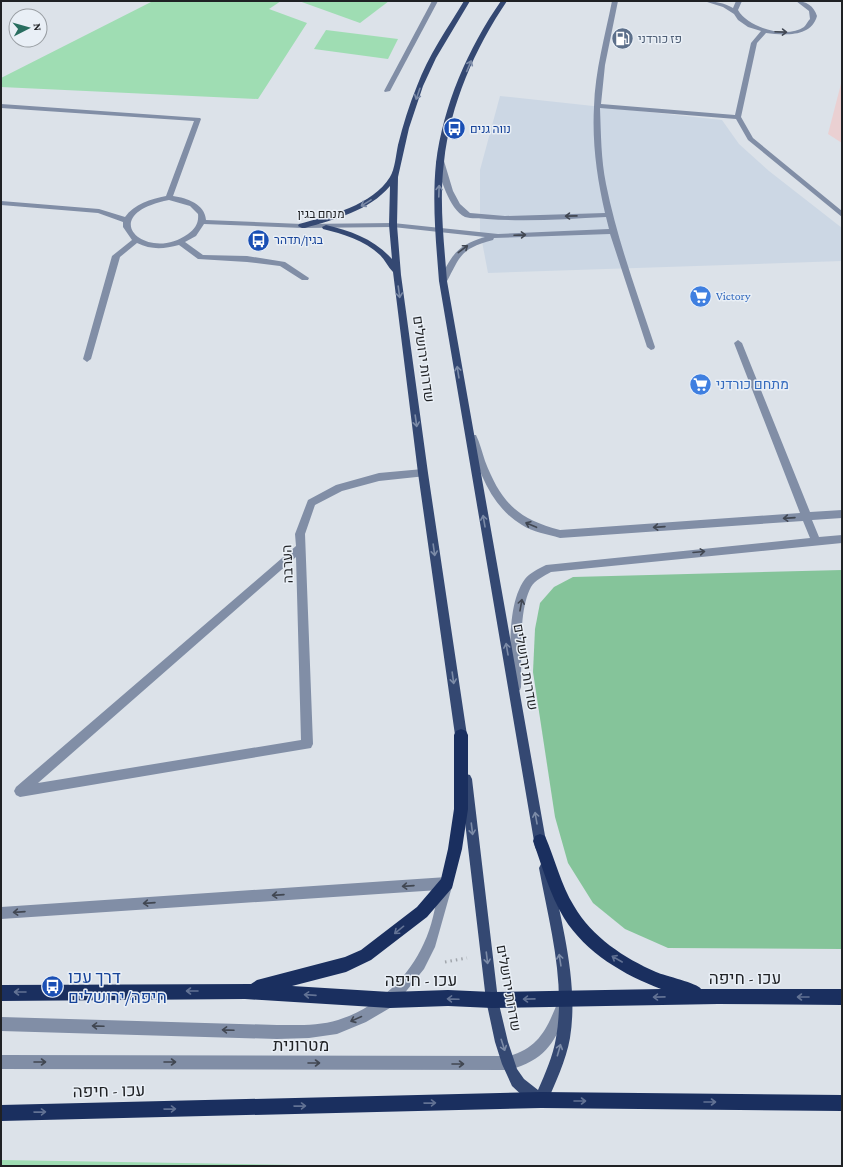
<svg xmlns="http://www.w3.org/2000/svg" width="843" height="1167" font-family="'Crimson Pro',Heebo,serif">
<rect width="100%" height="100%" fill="#dce2e9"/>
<!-- built -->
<path fill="#ccd7e4" d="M 500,96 L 722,120 L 739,144 L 769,171 L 842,228 L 842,261 L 488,273 L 480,231 L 480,170 Z"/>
<!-- industrial -->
<path fill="#ead0d2" d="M 842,80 L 842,143 L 828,134 Z"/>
<!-- green -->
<g fill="#9fddb3">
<path d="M 153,1 L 281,1 L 269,9 L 307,23 L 258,99 L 1,87 L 1,78 Z"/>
<path d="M 299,1 L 389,1 L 360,23 Z"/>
<path d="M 326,30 L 398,39 L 388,59 L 314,49 Z"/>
<path d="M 1,1160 L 356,1166 L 1,1166 Z"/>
</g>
<!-- forest -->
<path fill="#85c49a" d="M 842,570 L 842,949 L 668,948 L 625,929 L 593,903 L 568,863 L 555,817 L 533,672 L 535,629 L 540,603 L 554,587 L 573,577 Z"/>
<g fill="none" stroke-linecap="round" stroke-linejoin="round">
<!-- path -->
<path stroke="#a0a5ab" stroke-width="3" stroke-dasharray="1.5 4" stroke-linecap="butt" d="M 445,962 L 467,958"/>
<!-- minor -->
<g fill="#818ea6" fill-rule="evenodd">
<path d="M 432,1 L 438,1 L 390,91 L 385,92 L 384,91 Z"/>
<path d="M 612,1 L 618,1 L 605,65 L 601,104 L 735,115 L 751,43 L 761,31 L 748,27 L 738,20 L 734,14 L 723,7 L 704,1 C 715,1 724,3 733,8 L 736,1 L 742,1 L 738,10 C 748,28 787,39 804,27 C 806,25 808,21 810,19 L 809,11 L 796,1 C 806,1 814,6 817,16 C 811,38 783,35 766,33 L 757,43 L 741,117 L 753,138 L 842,211 L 842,217 L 748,140 L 736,119 L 600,108 C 601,134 601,159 606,184 C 617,239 637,293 655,347 L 654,349 L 651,350 L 647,347 L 610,234 L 494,238 L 493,240 C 460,249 461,255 446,283 L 443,284 L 439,281 C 451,256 457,245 485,237 L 393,227 L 302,228 L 204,224 L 196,236 L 185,242 L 203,255 L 247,256 L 285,262 L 309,278 L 308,280 L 302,280 L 280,266 L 247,262 L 198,259 L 179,245 C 164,249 151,250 137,243 L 120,257 L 91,359 L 87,362 L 83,359 L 112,256 L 132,240 L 123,227 L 123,222 L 98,213 L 1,205 L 1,201 L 99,209 L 125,217 C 134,204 151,199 166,196 L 194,121 L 1,108 L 1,104 L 200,118 L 201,119 L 173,196 C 187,198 205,204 206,220 L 302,224 L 393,223 L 498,234 L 609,229 L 606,217 C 567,219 526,222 487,219 C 480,218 471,219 465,217 C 449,209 440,177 436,161 L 440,159 L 444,161 L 453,191 L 460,204 L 470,213 L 505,216 L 605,213 C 597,178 592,143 594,107 C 595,71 605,36 612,1 ZM 169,200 L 190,206 L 198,214 C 199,223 195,229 188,234 C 147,264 93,215 169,200 Z"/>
<path d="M 738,340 L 742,343 L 810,512 L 842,510 L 842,518 L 812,520 L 819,537 L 842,535 L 842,543 L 551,572 C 544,576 535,580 531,587 C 518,611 522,659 521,687 L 520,690 L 516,692 L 512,690 L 511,687 C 511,656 506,605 525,579 C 530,573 538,569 546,565 L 810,538 L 803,521 L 560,538 C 547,534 533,532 522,525 C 491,507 478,470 469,437 L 470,435 L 476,435 C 480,443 482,452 485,461 C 501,502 517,519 560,530 L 800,513 L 734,343 Z"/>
<path d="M 423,469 L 428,473 L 426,476 L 379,481 L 342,491 L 315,505 L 305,534 L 313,744 L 311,748 L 20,797 L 16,795 L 14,791 L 16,787 L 296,546 L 295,534 L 308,500 L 336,485 L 379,473 ZM 296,557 L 301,740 L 38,783 Z"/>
<path d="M 447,877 L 451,879 L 453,883 L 435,947 L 424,969 L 395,1005 L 366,1022 L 337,1034 L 309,1038 L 277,1039 L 1,1031 L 1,1017 L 277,1025 C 297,1025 319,1026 338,1020 C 376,1008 408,979 424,943 C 432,927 435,907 439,890 L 1,919 L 1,907 Z"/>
<path d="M 564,998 L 569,999 L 570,1004 C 556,1039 549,1059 509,1070 L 1,1069 L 1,1055 L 509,1056 C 540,1048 548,1026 559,999 Z"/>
</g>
<!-- major -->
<g fill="#344872" fill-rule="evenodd">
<path d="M 464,1 L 470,1 L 436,58 L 423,86 L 409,128 L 398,177 L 397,225 L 401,275 L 428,473 L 468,742 L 466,746 L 462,747 L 458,746 L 456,742 L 418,473 L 393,272 C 388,267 385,260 380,255 C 364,240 343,234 323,229 L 322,227 L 326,225 C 351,231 374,239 392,259 L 389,225 L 390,186 C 369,211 335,219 305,228 L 302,228 L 298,226 L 299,224 C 329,216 373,205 390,177 C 395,169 396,154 398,145 C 403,125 409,105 417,86 C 428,56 447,29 464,1 Z"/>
<path d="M 501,1 L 507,1 C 475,48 450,105 444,162 C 439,201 444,242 447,281 L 547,847 L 545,851 L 541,853 L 537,851 L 535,847 L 439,281 C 436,242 432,202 436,163 C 443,106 468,48 501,1 Z"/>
<path d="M 466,774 L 470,775 L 472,779 L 498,1000 L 508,1042 L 517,1069 L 524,1079 L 538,1090 C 545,1074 553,1056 556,1038 C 566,982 549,923 539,868 L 541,864 L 545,862 L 549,864 L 551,868 C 561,923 579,982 570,1038 C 566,1061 555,1083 546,1105 L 541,1107 L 526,1099 L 512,1086 L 502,1064 L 495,1042 L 486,1000 L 460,779 L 462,775 Z"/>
</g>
<!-- highway -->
<g fill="#1a2f5f" fill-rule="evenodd">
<path d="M 461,729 L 466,731 L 468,735 L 468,809 L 462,849 L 452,888 L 427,917 L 371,960 L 346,972 L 292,986 L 390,992 L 448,990 L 492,992 L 661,989 C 624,975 586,953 564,918 C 550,895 542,866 533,841 L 535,836 L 540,834 L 545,836 C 555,859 561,885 574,906 C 592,937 624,958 656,972 C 665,976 698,983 701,989 L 842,989 L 842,1005 L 718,1004 L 492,1008 L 448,1006 L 390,1008 L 245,999 L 1,1001 L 1,985 L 251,984 L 257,980 L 345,957 L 361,950 L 417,907 L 441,879 L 448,849 L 454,809 L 454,735 L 456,731 Z"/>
<path d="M 541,1092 L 842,1095 L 842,1111 L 541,1108 L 1,1121 L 1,1105 Z"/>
</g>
</g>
<!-- one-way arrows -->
<defs><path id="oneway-shaft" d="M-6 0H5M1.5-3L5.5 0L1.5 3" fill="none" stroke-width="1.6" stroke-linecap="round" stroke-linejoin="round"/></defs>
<g stroke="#414752">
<use href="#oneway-shaft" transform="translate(781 32) rotate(2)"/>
<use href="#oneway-shaft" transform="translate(571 216) rotate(179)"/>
<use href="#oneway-shaft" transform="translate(520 235) rotate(-2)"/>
<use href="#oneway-shaft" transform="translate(463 249) rotate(-37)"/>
<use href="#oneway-shaft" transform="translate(789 518) rotate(176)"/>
<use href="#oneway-shaft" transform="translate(531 525) rotate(-157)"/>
<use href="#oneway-shaft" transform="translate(659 527) rotate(176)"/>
<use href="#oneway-shaft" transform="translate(699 552) rotate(-5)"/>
<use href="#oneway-shaft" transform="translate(521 605) rotate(-80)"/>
<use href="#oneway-shaft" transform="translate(408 886) rotate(176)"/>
<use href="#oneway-shaft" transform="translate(278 895) rotate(176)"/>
<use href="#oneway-shaft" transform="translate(149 903) rotate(176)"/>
<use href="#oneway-shaft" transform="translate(19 912) rotate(176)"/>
<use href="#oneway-shaft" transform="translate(356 1019) rotate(156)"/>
<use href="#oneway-shaft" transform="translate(98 1026) rotate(-178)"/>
<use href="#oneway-shaft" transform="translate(228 1030) rotate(-178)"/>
<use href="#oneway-shaft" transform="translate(40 1062)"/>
<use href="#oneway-shaft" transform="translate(170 1062)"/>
<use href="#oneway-shaft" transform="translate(314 1063)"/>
<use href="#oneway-shaft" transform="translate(458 1064)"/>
</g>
<g stroke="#7c8ba7">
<use href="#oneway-shaft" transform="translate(469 66) rotate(-67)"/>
<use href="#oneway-shaft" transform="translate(418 94) rotate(109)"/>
<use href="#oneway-shaft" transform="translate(439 191) rotate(-88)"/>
<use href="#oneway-shaft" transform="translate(366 203) rotate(148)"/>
<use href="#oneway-shaft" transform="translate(399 292) rotate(82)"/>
<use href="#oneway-shaft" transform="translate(458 372) rotate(-99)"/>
<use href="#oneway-shaft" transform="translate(416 421) rotate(82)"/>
<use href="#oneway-shaft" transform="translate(484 521) rotate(-100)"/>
<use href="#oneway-shaft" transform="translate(434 550) rotate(82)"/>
<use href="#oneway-shaft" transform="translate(507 649) rotate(-100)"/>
<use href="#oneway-shaft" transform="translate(453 678) rotate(82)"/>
<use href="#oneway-shaft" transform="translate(536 818) rotate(-100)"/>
<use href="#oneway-shaft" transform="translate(472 829) rotate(83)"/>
<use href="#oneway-shaft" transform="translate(487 958) rotate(83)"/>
<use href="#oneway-shaft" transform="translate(560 960) rotate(-99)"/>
<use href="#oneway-shaft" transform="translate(503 1045) rotate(72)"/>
<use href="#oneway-shaft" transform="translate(559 1050) rotate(-74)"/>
</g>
<g stroke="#627294">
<use href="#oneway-shaft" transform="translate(399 930) rotate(141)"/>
<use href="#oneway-shaft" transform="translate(617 959) rotate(-150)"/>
<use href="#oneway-shaft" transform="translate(192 991) rotate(180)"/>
<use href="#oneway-shaft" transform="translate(20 992) rotate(180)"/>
<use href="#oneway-shaft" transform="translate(310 995) rotate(-176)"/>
<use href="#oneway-shaft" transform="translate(659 997) rotate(179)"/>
<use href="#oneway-shaft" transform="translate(803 997) rotate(-180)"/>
<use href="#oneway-shaft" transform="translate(453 999) rotate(-178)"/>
<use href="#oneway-shaft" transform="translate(529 999) rotate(179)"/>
<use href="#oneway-shaft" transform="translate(580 1101)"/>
<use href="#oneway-shaft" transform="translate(710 1102)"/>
<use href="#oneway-shaft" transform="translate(430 1103) rotate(-1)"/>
<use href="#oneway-shaft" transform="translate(300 1106) rotate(-1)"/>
<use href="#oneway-shaft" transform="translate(170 1109) rotate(-1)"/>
<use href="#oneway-shaft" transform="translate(40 1112) rotate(-1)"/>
</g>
<!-- icons -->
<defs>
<symbol id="fuel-disc" viewBox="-11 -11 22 22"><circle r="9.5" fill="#5c6f8a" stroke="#e9eff6"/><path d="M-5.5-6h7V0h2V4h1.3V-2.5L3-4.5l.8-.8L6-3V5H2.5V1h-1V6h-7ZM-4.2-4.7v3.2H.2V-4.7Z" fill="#fff"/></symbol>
<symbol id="bus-disc" viewBox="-11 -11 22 22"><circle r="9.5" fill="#1a4fb4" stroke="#e9eff6"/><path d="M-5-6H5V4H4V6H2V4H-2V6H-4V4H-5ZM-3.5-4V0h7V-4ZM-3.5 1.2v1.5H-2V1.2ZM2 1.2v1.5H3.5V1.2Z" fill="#fff"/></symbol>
<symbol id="supermarket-disc" viewBox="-11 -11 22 22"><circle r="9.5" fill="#3f7fe0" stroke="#e9eff6"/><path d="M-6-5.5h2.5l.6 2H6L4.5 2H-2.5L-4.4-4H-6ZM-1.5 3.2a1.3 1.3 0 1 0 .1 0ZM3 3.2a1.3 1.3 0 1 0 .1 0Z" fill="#fff"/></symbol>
</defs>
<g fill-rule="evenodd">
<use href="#fuel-disc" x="610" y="26" width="25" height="25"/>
<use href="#bus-disc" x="442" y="116" width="25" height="25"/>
<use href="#bus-disc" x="246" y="228" width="25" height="25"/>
<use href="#supermarket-disc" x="688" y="284" width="25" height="25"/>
<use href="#supermarket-disc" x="688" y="372" width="25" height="25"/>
<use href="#bus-disc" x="40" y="974" width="25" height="25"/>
</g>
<g text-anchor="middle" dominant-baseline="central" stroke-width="3" stroke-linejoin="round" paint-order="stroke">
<!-- far-service labels -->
<g font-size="12" fill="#4e5e75" stroke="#e9eff6" text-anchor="start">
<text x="638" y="39">פז כורדני</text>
</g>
<!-- far-transit labels -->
<g font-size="12" fill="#164399" stroke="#e9eff6" text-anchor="start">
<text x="470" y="129">נווה גנים</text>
<text x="274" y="240">בגין/תדהר</text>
</g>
<!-- far-street labels -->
<g font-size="12" fill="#1f2124" stroke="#e9eff6">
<text x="321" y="214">מנחם בגין</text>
</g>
<!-- far-shop labels -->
<g font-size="12" fill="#366cbe" stroke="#e9eff6" text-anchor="start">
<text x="716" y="296">Victory</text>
</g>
<!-- street labels -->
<g font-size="14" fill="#1f2124" stroke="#e9eff6">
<text transform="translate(424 359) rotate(82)">שדרות ירושלים</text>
<text transform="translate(287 564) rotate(-92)">הערבה</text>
<text transform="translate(526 667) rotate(80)">שדרות ירושלים</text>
<text transform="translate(509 988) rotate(80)">שדרות ירושלים</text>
</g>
<!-- shop labels -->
<g font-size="14" fill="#366cbe" stroke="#e9eff6" text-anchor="start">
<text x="716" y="384">מתחם כורדני</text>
</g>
<!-- near-transit labels -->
<g font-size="17" fill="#164399" stroke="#e9eff6" text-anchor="start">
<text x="68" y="977">דרך עכו<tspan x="68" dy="20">חיפה/ירושלים</tspan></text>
</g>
<!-- near-street labels -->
<g font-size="17" fill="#1f2124" stroke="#e9eff6">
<text x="745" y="978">עכו - חיפה</text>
<text x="421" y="980">עכו - חיפה</text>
<text x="301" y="1045">מטרונית</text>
<text transform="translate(109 1091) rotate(-1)">עכו - חיפה</text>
</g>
</g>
<!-- border -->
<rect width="843" height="1167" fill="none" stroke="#1f2124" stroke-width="4"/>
<!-- north arrow -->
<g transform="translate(28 28) rotate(84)"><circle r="19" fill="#e9eff6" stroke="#989da2"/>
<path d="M0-3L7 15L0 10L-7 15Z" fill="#296e60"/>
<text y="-6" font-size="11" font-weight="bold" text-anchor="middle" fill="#1f2124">N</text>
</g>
</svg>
